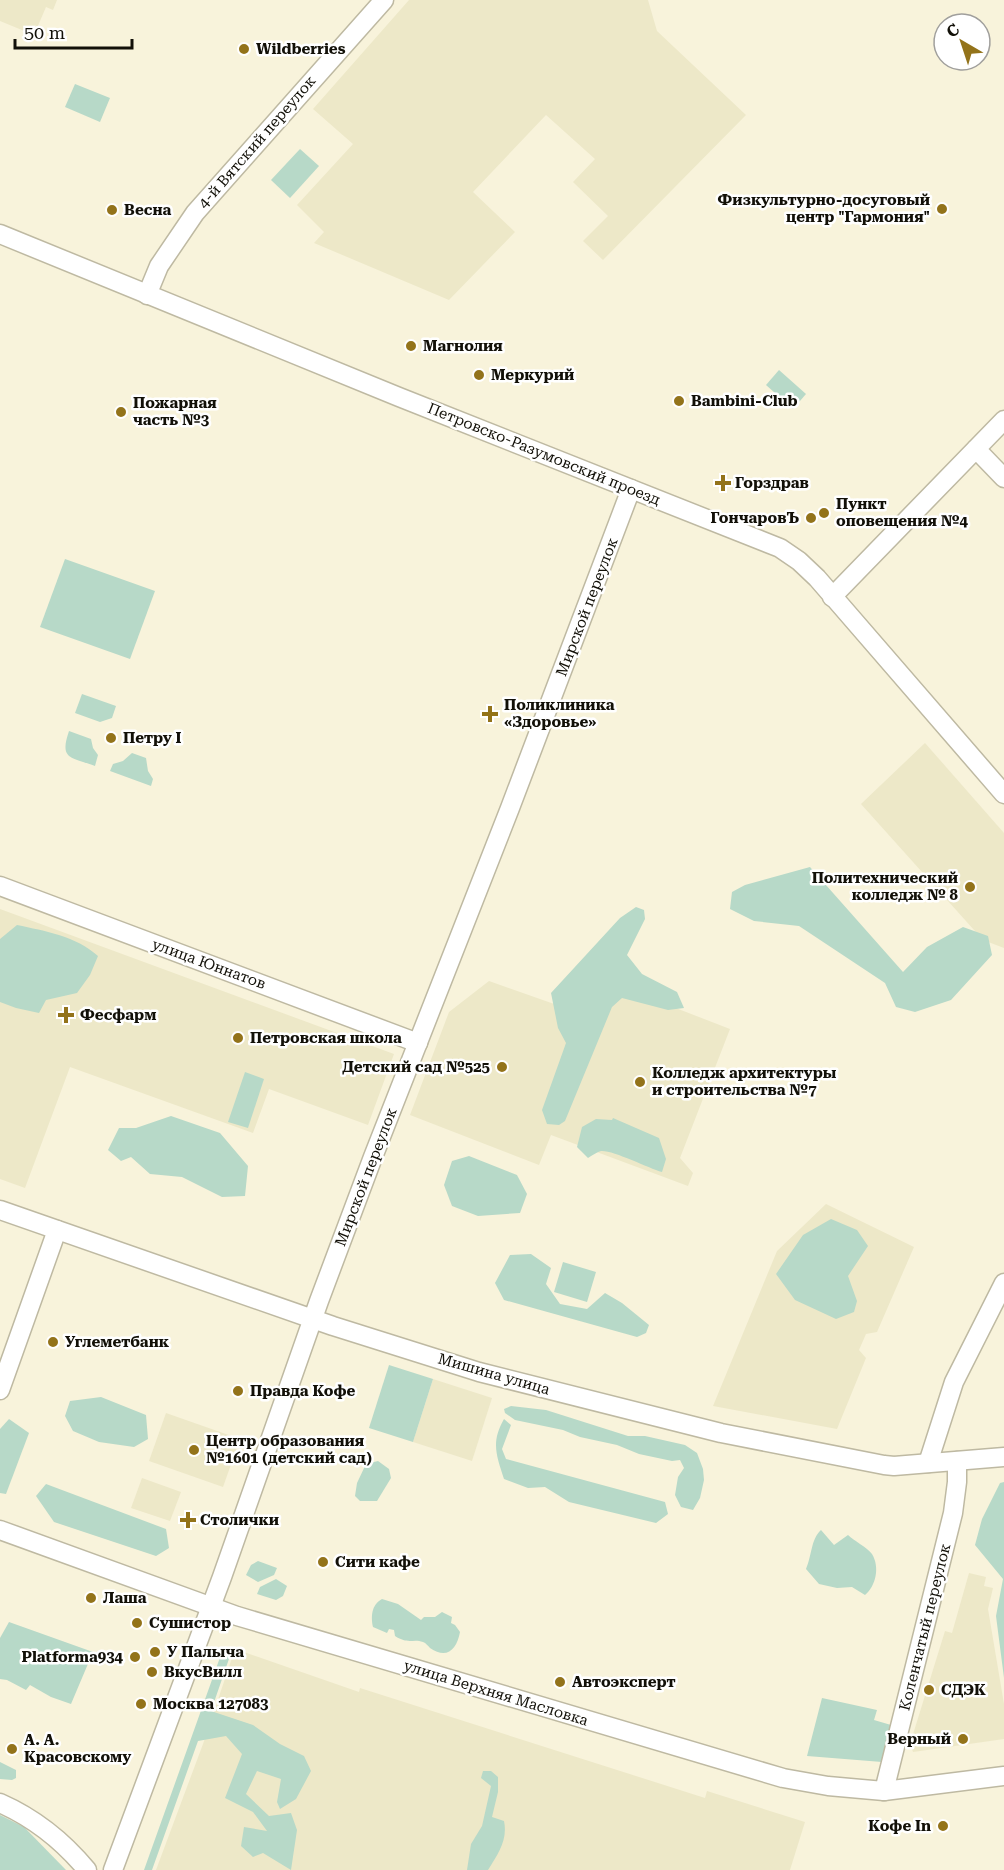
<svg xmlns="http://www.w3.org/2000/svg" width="1004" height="1870" font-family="'Roboto Serif',serif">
<rect width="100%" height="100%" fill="#f8f3db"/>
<!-- built -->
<g fill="#ede8c8">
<path d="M 0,0 L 57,0 L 53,10 L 46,7 L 34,35 L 0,21 Z"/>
<path d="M 409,0 L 648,0 L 657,31 L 746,115 L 603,260 L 583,241 L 608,216 L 573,182 L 595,159 L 546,115 L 473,192 L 515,232 L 449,300 L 314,243 L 324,232 L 297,205 L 353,144 L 313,109 Z"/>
<path d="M 925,743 L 1004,833 L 1004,948 L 983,940 L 861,804 Z"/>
<path d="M 0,909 L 394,1054 L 368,1125 L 269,1089 L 253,1133 L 70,1067 L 25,1188 L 0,1179 Z"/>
<path d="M 611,979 L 668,1005 L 730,1029 L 680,1158 L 693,1173 L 688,1186 L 551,1135 L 539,1165 L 410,1115 L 449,1012 L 489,981 L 594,1018 Z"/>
<path d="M 826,1204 L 914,1247 L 877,1332 L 866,1334 L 859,1350 L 866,1358 L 837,1429 L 713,1406 L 777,1251 Z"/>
<path d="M 433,1379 L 492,1398 L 472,1461 L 413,1442 Z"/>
<path d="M 166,1413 L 240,1439 L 223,1487 L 149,1461 Z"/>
<path d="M 142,1478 L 181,1492 L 170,1521 L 131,1508 Z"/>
<path d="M 969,1573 L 986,1577 L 984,1586 L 993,1588 L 988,1609 L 1004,1704 L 1004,1739 L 913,1752 L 910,1744 L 945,1631 L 952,1633 Z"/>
<path d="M 235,1649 L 359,1692 L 360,1688 L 705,1798 L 707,1791 L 805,1822 L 790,1870 L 156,1870 L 203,1744 Z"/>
</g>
<!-- green -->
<g fill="#b7d9c8">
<path d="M 75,84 L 110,98 L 100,122 L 65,107 Z"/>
<path d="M 300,149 L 319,166 L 290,198 L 271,180 Z"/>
<path d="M 779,370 L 806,394 L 793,409 L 766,385 Z"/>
<path d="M 65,559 L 155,591 L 130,659 L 40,627 Z"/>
<path d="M 82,694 L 116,706 L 112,718 L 100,722 L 75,713 Z"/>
<path d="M 69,731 L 91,739 L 93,748 L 98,755 L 95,766 C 71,757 59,760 69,731 Z"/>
<path d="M 132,753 L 146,758 L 148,771 L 153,779 L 151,786 L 110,771 L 113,764 L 123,761 Z"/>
<path d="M 810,867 L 903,972 L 927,947 L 963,927 L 988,936 L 992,955 L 951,1000 L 915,1012 L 896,1007 L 885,983 L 799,926 L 754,921 L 730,909 L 732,892 L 745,885 Z"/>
<path d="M 636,907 L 644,910 L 645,919 L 627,955 L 642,974 L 677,992 L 684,1008 L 668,1010 L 622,998 L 612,1007 L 565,1121 L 559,1125 L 547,1124 L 542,1110 L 566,1043 L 558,1028 L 551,993 L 620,918 Z"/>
<path d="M 17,925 C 45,931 76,936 98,956 L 90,975 L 77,993 L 46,1000 L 39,1013 L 16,1008 L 0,1002 L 0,939 Z"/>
<path d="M 245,1072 L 264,1079 L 248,1128 L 228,1122 Z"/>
<path d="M 171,1116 L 220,1133 L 248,1166 L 245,1196 L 222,1197 L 182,1177 L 150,1174 L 131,1157 L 121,1161 L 108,1150 L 119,1128 L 136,1128 Z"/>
<path d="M 613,1118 L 659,1138 L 666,1159 L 662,1172 C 648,1168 613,1150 601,1151 C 597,1152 591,1156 588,1158 L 577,1147 L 582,1127 L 596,1119 L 612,1120 Z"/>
<path d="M 469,1156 L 517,1175 L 527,1194 L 520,1213 L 478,1216 L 452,1206 L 444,1185 L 452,1161 Z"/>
<path d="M 831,1219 L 857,1230 L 868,1246 L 848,1276 L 857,1301 L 854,1312 L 836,1319 L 795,1300 L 776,1274 L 803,1235 Z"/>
<path d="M 531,1254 L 551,1268 L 546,1284 L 560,1304 L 587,1309 L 605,1293 L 622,1303 L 649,1325 L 646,1333 L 637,1337 L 504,1300 L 495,1283 L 510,1255 Z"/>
<path d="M 563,1262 L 596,1272 L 587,1302 L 554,1292 Z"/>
<path d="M 389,1365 L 433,1379 L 413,1442 L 369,1428 Z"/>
<path d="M 101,1397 L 146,1415 L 148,1439 L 134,1447 L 99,1442 L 73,1431 L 65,1416 L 70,1401 Z"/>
<path d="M 511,1406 L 546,1410 L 628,1436 L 645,1436 L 685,1445 L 697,1453 L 703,1469 L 704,1480 L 700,1498 L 693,1510 L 681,1507 L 675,1495 L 678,1477 L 684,1468 L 680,1460 L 672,1461 L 639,1454 L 617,1445 L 580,1437 L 563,1430 L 515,1420 L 505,1413 L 504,1409 Z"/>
<path d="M 9,1419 L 29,1433 L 6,1494 L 0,1493 L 0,1429 Z"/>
<path d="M 504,1419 L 511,1425 L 502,1449 L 506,1459 L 665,1502 L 668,1514 L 656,1523 L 569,1502 L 545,1487 L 528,1488 L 504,1479 C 496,1454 491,1442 504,1419 Z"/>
<path d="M 378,1461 L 389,1469 L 391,1478 L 377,1501 L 360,1501 L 355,1496 L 357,1483 L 366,1464 Z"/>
<path d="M 1004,1482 L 1004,1678 L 996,1616 L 1003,1579 L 975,1545 L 982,1519 L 1000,1483 Z"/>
<path d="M 46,1484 L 166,1529 L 169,1548 L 156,1556 L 54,1522 L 36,1496 Z"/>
<path d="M 821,1530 L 834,1545 L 848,1535 C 854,1541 867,1547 872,1554 C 880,1567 876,1586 865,1595 L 852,1587 L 837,1588 L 819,1584 L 806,1569 C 812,1555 811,1539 821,1530 Z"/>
<path d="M 258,1561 L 277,1568 L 274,1575 L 258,1582 L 246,1575 L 251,1565 Z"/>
<path d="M 276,1579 L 287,1586 L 283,1596 L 276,1600 L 257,1594 L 260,1587 Z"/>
<path d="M 382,1599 L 398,1604 L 421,1620 L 424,1617 L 435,1617 L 442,1612 L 452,1617 L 451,1623 L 455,1625 L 460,1632 C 457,1649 447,1660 430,1648 C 428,1646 426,1643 423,1642 C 413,1638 409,1645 395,1636 L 394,1630 L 389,1629 L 387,1633 L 373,1627 C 371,1617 371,1605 382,1599 Z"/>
<path d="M 9,1622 L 93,1652 L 71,1704 L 51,1697 L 30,1685 L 26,1690 L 7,1680 L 0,1679 L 0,1638 Z"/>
<path d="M 223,1649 L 231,1653 L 211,1711 L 253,1725 L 280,1744 L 304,1756 L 311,1771 L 296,1799 L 280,1809 L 277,1802 L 281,1779 L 257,1771 L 246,1794 L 269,1816 L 291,1813 L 297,1830 L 291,1870 L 263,1853 L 253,1857 L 241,1846 L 244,1827 L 267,1831 L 253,1812 L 225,1798 L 242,1754 L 226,1736 L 198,1741 L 152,1870 L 144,1870 Z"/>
<path d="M 822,1698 L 877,1710 L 874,1720 L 891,1725 L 882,1762 L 807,1756 Z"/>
<path d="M 0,1762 L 16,1770 L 16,1778 L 12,1780 L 0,1779 Z"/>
<path d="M 483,1771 L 491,1771 L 498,1777 L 498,1792 L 492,1817 L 504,1821 C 508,1840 498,1854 488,1870 L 467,1870 L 471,1844 L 482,1826 L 491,1786 L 481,1778 Z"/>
<path d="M 0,1815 L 24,1827 L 66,1870 L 0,1870 Z"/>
</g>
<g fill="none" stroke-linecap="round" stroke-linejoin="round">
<defs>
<g id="minor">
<path d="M 0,234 L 399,397 L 780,548 L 799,561 L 817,578 L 1004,794"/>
<path d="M 147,295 L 159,266 L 195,213 L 384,0"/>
<path d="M 976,449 L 1004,478"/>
<path d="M 832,597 L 1004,420"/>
<path d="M 0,886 L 418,1043"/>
<path d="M 0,1210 L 333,1326 L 479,1372 L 721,1433 L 884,1465 L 894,1466 L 1004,1457"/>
<path d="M 0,1390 L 57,1230"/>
<path d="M 928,1463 L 954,1382 L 1004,1283"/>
<path d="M 0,1530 L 237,1616 L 783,1778 L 828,1786 L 884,1791 L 1004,1776"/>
<path d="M 884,1791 L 953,1513 L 957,1482 L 957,1461"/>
<path d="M 0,1803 C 34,1818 63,1841 87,1870"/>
<path d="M 113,1870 L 222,1577 L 319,1301 L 373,1157 L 510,808 L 631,489"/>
</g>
</defs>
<!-- minor casing -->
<use href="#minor" stroke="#beb9a2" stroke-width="21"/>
<!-- minor -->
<use href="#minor" stroke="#fff" stroke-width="18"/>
</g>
<!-- markers -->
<g fill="#93731a" stroke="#fff" stroke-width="2">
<circle cx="244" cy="49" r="6"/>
<circle cx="942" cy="209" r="6"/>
<circle cx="112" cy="210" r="6"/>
<circle cx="411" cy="346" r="6"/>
<circle cx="479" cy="375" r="6"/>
<circle cx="679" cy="401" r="6"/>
<circle cx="121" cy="412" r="6"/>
<path d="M720 474h6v6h6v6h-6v6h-6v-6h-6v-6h6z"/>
<circle cx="824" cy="513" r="6"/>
<circle cx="811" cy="518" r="6"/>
<path d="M487 705h6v6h6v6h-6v6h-6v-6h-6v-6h6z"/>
<circle cx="111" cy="738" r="6"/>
<circle cx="970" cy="887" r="6"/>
<path d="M63 1006h6v6h6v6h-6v6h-6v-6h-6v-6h6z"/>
<circle cx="238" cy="1038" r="6"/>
<circle cx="502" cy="1067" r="6"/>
<circle cx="640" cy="1082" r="6"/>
<circle cx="53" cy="1342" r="6"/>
<circle cx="238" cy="1391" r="6"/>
<circle cx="194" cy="1450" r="6"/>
<path d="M185 1511h6v6h6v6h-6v6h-6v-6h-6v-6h6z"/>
<circle cx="323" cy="1562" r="6"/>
<circle cx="91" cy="1598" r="6"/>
<circle cx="137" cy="1623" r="6"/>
<circle cx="155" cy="1652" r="6"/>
<circle cx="135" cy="1657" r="6"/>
<circle cx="152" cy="1672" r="6"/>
<circle cx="560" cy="1682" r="6"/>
<circle cx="929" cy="1690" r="6"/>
<circle cx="141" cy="1704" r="6"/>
<circle cx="963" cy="1739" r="6"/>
<circle cx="12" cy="1749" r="6"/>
<circle cx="943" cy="1826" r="6"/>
</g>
<g text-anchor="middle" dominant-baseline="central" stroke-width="5" stroke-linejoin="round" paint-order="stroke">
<!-- poi labels -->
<g font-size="15" font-weight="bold" fill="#121008" stroke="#fff" text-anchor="start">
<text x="256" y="49">Wildberries</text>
<text x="930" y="200" text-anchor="end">Физкультурно-досуговый<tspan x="930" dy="17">центр "Гармония"</tspan></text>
<text x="124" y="210">Весна</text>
<text x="423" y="346">Магнолия</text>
<text x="491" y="375">Меркурий</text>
<text x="691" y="401">Bambini-Club</text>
<text x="133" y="403">Пожарная<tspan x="133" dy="17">часть №3</tspan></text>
<text x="735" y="483">Горздрав</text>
<text x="836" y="504">Пункт<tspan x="836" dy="17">оповещения №4</tspan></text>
<text x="799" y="518" text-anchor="end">ГончаровЪ</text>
<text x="504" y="705">Поликлиника<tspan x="504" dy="17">«Здоровье»</tspan></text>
<text x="123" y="738">Петру I</text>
<text x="958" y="878" text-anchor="end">Политехнический<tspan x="958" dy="17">колледж № 8</tspan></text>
<text x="80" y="1015">Фесфарм</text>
<text x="250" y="1038">Петровская школа</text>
<text x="490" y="1067" text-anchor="end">Детский сад №525</text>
<text x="652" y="1073">Колледж архитектуры<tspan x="652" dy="17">и строительства №7</tspan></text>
<text x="65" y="1342">Углеметбанк</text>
<text x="250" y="1391">Правда Кофе</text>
<text x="206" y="1441">Центр образования<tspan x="206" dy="17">№1601 (детский сад)</tspan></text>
<text x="200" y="1520">Столички</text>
<text x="335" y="1562">Сити кафе</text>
<text x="103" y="1598">Лаша</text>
<text x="149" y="1623">Сушистор</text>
<text x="167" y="1652">У Палыча</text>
<text x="123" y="1657" text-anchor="end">Platforma934</text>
<text x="164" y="1672">ВкусВилл</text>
<text x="572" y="1682">Автоэксперт</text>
<text x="941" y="1690">СДЭК</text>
<text x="153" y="1704">Москва 127083</text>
<text x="951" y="1739" text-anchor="end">Верный</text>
<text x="24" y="1740">А. А.<tspan x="24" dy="17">Красовскому</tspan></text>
<text x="931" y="1826" text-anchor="end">Кофе In</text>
</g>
<!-- street labels -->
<g font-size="15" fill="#121008" stroke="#fff">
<text transform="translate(257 142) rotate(-49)">4-й Вятский переулок</text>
<text transform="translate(544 454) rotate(22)">Петровско-Разумовский проезд</text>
<text transform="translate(587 607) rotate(-69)">Мирской переулок</text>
<text transform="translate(209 964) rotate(20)">улица Юннатов</text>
<text transform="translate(366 1177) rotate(-69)">Мирской переулок</text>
<text transform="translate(494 1374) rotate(16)">Мишина улица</text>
<text transform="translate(925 1627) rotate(-76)">Коленчатый переулок</text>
<text transform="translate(496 1693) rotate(17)">улица Верхняя Масловка</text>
</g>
</g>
<!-- north arrow -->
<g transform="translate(962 42) rotate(321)"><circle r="28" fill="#ffffff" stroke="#a09f9c" stroke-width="1.5"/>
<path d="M0-4.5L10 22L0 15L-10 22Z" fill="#93731a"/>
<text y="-9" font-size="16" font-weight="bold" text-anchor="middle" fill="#121008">С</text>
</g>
<!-- scale -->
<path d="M15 39v9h117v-9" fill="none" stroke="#121008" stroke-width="3"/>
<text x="24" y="39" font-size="18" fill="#121008" stroke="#ffffff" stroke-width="4.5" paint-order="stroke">50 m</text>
</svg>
